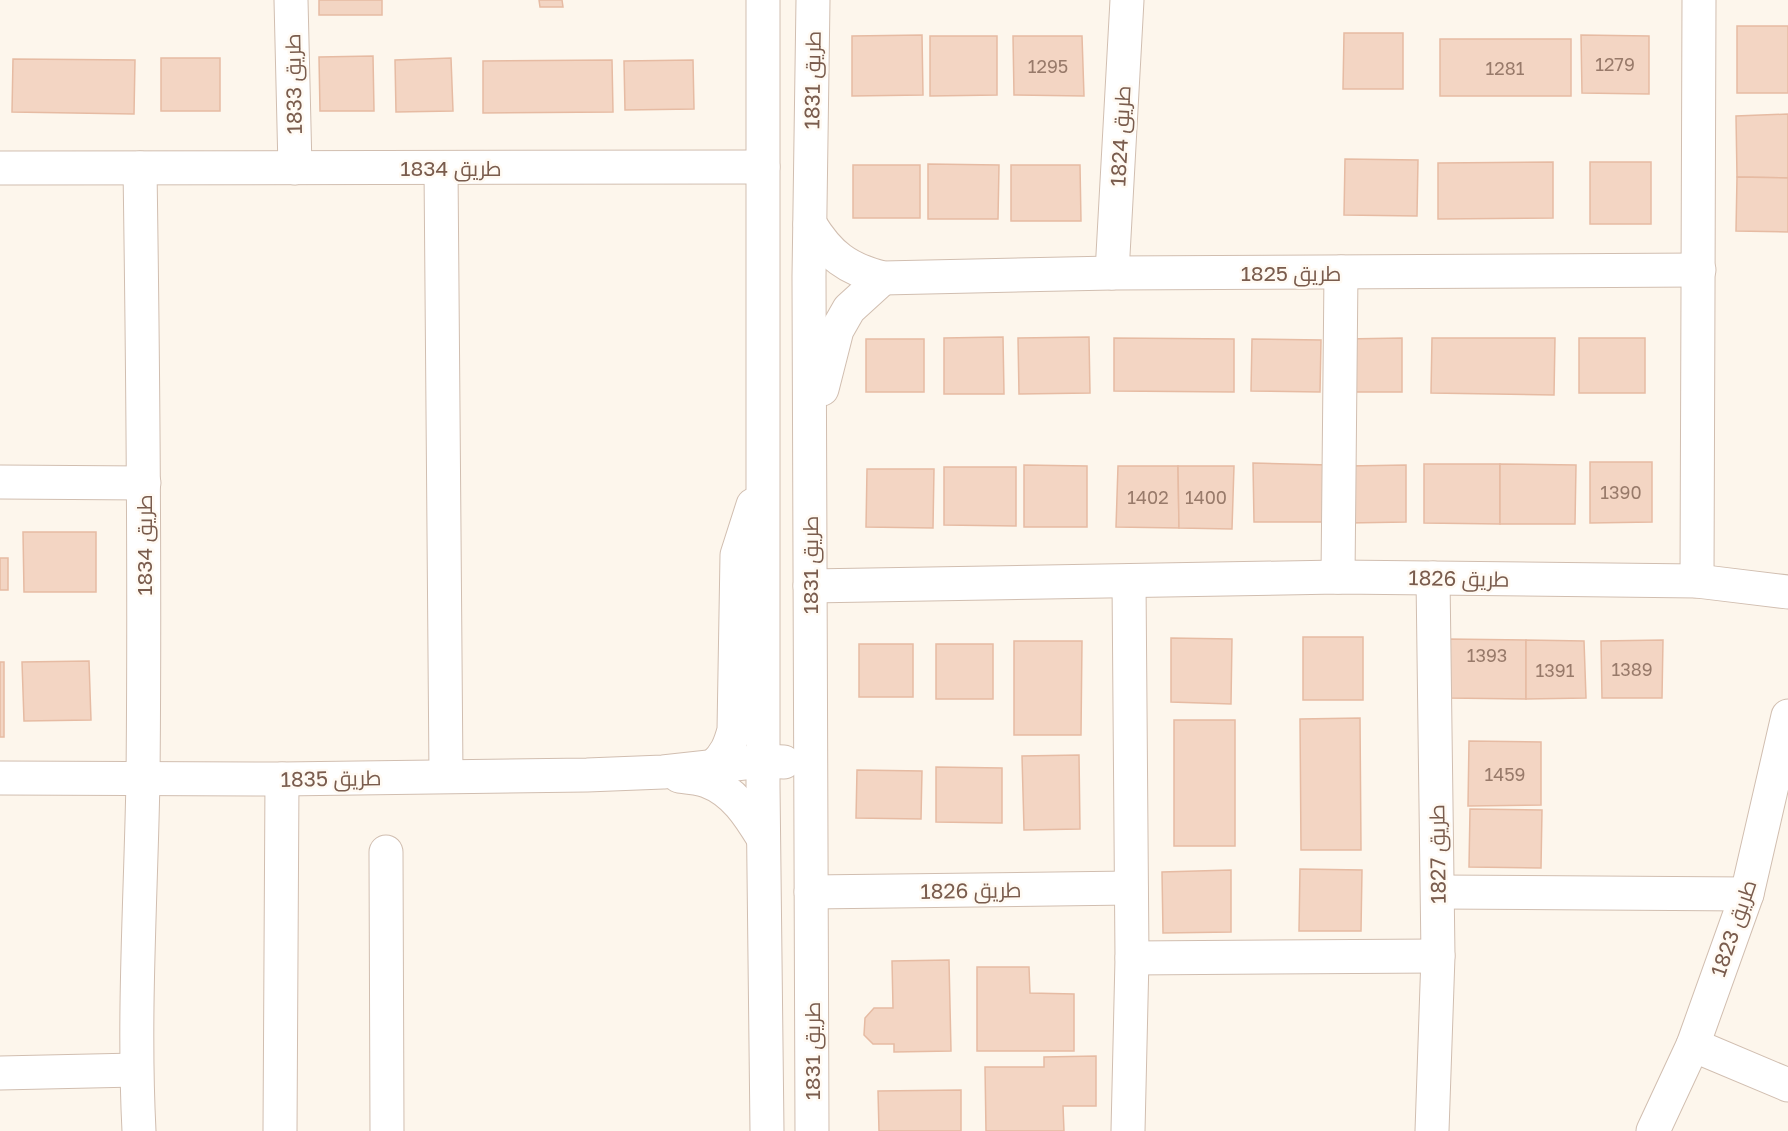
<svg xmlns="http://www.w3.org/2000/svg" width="1788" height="1131" font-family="'Golos Text',Cairo,sans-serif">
<rect width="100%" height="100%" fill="#fdf6ec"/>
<!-- building -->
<g fill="#f3d5c3" stroke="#e6bba3" stroke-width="1.5">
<rect x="319" y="0" width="63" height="15"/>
<path d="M 539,0 L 562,0 L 563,7 L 540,7 Z"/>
<rect x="1737" y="26" width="51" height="67"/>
<path d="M 1344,33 L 1403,33 L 1403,89 L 1343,89 Z"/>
<path d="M 922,35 L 923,95 L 852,96 L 852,36 Z"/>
<path d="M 1581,35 L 1649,36 L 1649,94 L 1582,93 Z"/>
<path d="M 930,36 L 997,36 L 997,95 L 930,96 Z"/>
<path d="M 1013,36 L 1082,36 L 1084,96 L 1014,95 Z"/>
<rect x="1440" y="39" width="131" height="57"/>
<path d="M 373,56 L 374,111 L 320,111 L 319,57 Z"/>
<rect x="161" y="58" width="59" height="53"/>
<path d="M 451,58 L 453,111 L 396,112 L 395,60 Z"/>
<path d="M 13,59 L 135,60 L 134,114 L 12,112 Z"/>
<path d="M 612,60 L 613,112 L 483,113 L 483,61 Z"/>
<path d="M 693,60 L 694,109 L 625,110 L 624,61 Z"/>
<path d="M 1788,114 L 1788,178 L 1737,177 L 1736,116 Z"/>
<path d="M 1345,159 L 1418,160 L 1417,216 L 1344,215 Z"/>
<path d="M 1553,162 L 1553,218 L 1438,219 L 1438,163 Z"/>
<rect x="1590" y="162" width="61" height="62"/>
<path d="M 928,164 L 999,165 L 998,219 L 928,219 Z"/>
<rect x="853" y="165" width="67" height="53"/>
<path d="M 1011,165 L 1080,165 L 1081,221 L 1011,221 Z"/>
<path d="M 1737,177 L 1788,178 L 1788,232 L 1736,231 Z"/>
<path d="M 1003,337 L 1004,394 L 944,394 L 944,338 Z"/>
<path d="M 1089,337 L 1090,393 L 1019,394 L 1018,338 Z"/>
<path d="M 1114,338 L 1234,339 L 1234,392 L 1114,391 Z"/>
<path d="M 1402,338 L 1402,392 L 1345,392 L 1345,339 Z"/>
<path d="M 1432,338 L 1555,338 L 1554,395 L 1431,393 Z"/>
<rect x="1579" y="338" width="66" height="55"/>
<rect x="866" y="339" width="58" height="53"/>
<path d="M 1252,339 L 1321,340 L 1320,392 L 1251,391 Z"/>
<path d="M 1590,462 L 1652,462 L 1652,522 L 1590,523 Z"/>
<path d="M 1253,463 L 1329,465 L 1326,522 L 1254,522 Z"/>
<path d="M 1424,464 L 1500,464 L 1500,524 L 1424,523 Z"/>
<path d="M 1500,464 L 1576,465 L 1575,524 L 1500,524 Z"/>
<path d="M 1024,465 L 1087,466 L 1087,527 L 1024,527 Z"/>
<path d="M 1406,465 L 1406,522 L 1348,523 L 1348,466 Z"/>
<path d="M 1118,466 L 1178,466 L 1179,528 L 1116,527 Z"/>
<path d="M 1178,466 L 1234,466 L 1232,529 L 1179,528 Z"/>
<path d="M 944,467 L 1016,467 L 1016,526 L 944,525 Z"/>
<path d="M 867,469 L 934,469 L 933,528 L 866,527 Z"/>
<path d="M 23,532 L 96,532 L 96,592 L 24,592 Z"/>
<rect x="0" y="558" width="8" height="32"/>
<rect x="1303" y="637" width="60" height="63"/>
<path d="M 1171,638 L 1232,639 L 1231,704 L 1171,702 Z"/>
<path d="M 1448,639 L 1526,640 L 1526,699 L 1448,698 Z"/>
<path d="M 1526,640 L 1584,641 L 1586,698 L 1526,699 Z"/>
<path d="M 1663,640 L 1662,698 L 1602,698 L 1601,641 Z"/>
<path d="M 1014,641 L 1082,641 L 1081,735 L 1014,735 Z"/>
<rect x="859" y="644" width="54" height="53"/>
<rect x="936" y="644" width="57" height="55"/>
<path d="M 89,661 L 91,720 L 24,721 L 22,662 Z"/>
<rect x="0" y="662" width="4" height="75"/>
<path d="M 1360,718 L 1361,850 L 1301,850 L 1300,719 Z"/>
<rect x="1174" y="720" width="61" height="126"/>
<path d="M 1469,741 L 1541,742 L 1541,805 L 1468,806 Z"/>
<path d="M 1079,755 L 1080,829 L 1024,830 L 1022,756 Z"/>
<path d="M 936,767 L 1002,768 L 1002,823 L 936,822 Z"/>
<path d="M 857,770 L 922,771 L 921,819 L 856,818 Z"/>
<path d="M 1470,809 L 1542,810 L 1541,868 L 1469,867 Z"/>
<path d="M 1300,869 L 1362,870 L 1361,931 L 1299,931 Z"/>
<path d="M 1231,870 L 1231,932 L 1163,933 L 1162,872 Z"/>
<path d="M 949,960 L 951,1051 L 894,1052 L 894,1044 L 873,1044 L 864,1035 L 865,1018 L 874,1008 L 893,1008 L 892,961 Z"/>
<path d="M 977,967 L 1029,967 L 1030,993 L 1074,994 L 1074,1051 L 977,1051 Z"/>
<path d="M 1096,1056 L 1096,1106 L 1063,1106 L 1064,1131 L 986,1131 L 985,1067 L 1044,1067 L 1044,1057 Z"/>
<path d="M 961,1090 L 961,1131 L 879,1131 L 878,1091 Z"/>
</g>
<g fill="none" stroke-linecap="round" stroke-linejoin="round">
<defs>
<g id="minor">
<path d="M 291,0 L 295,168"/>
<path d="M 763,0 L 763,786 L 767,1131"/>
<path d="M 0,168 L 763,167"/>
<path d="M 441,168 L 446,775"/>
<path d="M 810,224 C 829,255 847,269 883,278 L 1112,273 L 1699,270"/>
<path d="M 1112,273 L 1127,0"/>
<path d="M 822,389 L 837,330 L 849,309 L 883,278"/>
<path d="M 0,482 L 144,483"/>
<path d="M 1338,577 L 1341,272"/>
<path d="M 1697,581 L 1699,0"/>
<path d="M 810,586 L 1338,577 L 1697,581 L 1788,592"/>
<path d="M 714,766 C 726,755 730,745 734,730 L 737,555 L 753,505"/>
<path d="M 679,776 C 688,777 699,778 707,781 C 734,791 749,815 763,838"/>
<path d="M 0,778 L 282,779 L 587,775 L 663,772 L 763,761 L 784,762"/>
<path d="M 386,852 L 387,1131"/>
<path d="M 811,892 L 1131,888"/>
<path d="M 1438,892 L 1747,894"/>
<path d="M 1132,958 L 1438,956"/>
<path d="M 1693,1045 L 1788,1085"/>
<path d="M 0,1073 L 136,1070"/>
<path d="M 139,1131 C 133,1013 141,895 143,778 C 145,574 143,371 140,168"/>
<path d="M 280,1131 L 282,779"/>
<path d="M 812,1131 L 809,277 L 813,0"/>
<path d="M 1128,1131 L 1132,958 L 1129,581"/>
<path d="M 1432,1131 L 1438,956 L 1433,578"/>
<path d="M 1653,1131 L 1693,1045 L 1747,894 L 1788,716"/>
</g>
</defs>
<!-- minor casing -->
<use href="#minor" stroke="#d1beb0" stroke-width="35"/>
<!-- minor -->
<use href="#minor" stroke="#fff" stroke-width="33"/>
</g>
<g text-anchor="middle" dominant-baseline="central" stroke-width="5" stroke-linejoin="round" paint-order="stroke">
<!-- number labels -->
<g font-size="18" fill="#987a6a">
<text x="1615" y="64">1279</text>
<text x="1048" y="66">1295</text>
<text x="1505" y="68">1281</text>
<text x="1621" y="492">1390</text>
<text x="1148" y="497">1402</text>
<text x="1206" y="497">1400</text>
<text x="1487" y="655">1393</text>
<text x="1632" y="669">1389</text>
<text x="1555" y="670">1391</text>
<text x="1505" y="774">1459</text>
</g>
<!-- street labels -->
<g font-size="21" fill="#7a5c4d" stroke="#fffaf3">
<text transform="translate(812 80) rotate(-89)">طريق 1831</text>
<text transform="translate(293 84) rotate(-91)">طريق 1833</text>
<text transform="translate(1120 136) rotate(-87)">طريق 1824</text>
<text x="451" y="168">طريق 1834</text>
<text x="1291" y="273">طريق 1825</text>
<text transform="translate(144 545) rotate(-90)">طريق 1834</text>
<text transform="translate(810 565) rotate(-90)">طريق 1831</text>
<text transform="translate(1459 578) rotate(1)">طريق 1826</text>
<text transform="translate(331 778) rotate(-1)">طريق 1835</text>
<text transform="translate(1437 854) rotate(-91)">طريق 1827</text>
<text transform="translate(971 890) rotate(-1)">طريق 1826</text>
<text transform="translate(1733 928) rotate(-71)">طريق 1823</text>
<text transform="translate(812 1051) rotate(-90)">طريق 1831</text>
</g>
</g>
</svg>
